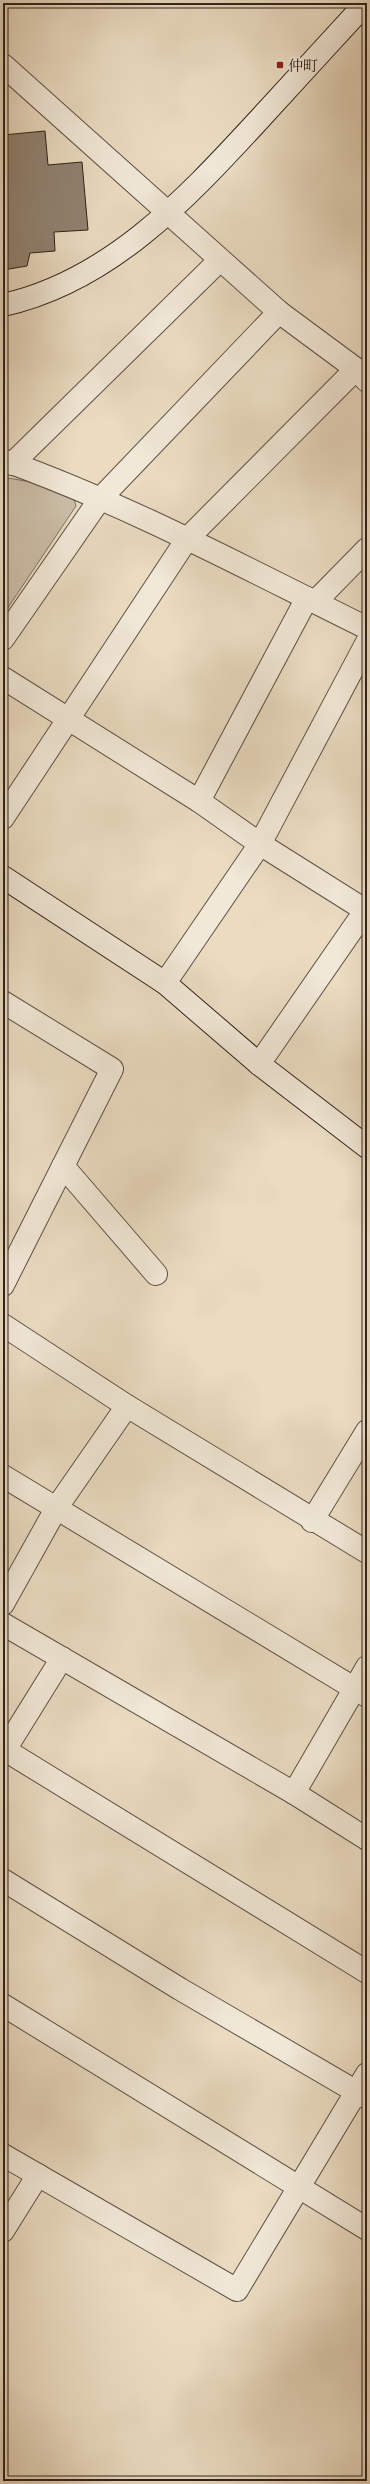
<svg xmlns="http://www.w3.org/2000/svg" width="370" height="2484" font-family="'EB Garamond','Noto Serif JP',serif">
<rect width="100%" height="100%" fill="#eadbc1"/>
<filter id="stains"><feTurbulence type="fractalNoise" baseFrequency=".005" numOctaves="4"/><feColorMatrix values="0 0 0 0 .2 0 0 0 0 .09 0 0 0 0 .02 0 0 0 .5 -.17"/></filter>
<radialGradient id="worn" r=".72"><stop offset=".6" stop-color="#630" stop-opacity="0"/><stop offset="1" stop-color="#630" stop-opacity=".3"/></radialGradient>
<!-- green -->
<path fill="#cabca5" stroke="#7d7061" d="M 3,477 L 47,485 L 73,496 L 76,506 L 3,615 Z"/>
<!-- building -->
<path fill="#918372" stroke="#30231d" d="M 45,131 L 48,165 L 82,162 L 88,230 L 54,232 L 55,251 L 30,253 L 27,266 L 3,270 L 3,135 Z"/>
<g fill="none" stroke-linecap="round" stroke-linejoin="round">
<defs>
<g id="street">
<path d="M 3,65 L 279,312 L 356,369 L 367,381"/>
<path d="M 3,460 C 129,505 247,569 367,628"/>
<path d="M 12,464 L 220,260"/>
<path d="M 315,602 L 367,549"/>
<path d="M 3,639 L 100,499 L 279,312"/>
<path d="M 3,678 L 199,801 L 260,844 L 365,910"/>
<path d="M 199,801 L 307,598"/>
<path d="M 3,818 L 187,539 L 356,369"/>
<path d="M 165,983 L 260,844 L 367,642"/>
<path d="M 3,1002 L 112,1069 L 3,1285"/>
<path d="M 259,1064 L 367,908"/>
<path d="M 63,1166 L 156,1274"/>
<path d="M 3,1325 L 127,1406 L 367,1552"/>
<path d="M 3,1476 L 367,1696"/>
<path d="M 312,1521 L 367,1431"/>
<path d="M 3,1604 L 57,1507 L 127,1406"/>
<path d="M 3,1624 L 294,1793 L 367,1839"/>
<path d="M 5,1750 L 367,1972"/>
<path d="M 3,1753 L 62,1658"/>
<path d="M 294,1793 L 367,1667"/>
<path d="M 3,1880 L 180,1989 L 367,2098"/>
<path d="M 3,2005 L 367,2229"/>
<path d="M 3,2155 L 237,2290 L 367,2074"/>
<path d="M 3,2231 L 38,2175"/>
</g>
<g id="secondary">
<path d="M 3,305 C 108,282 185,200 255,124 C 292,84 329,43 366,3"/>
<path d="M 3,877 L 165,983 L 259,1064 L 367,1147"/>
</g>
</defs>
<!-- street casing -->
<use href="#street" stroke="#5e5146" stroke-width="24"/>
<!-- secondary casing -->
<use href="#secondary" stroke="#30231d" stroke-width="24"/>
<!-- street -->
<use href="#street" stroke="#f1e8d7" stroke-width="22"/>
<!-- secondary -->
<use href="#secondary" stroke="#f1e8d7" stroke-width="22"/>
</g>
<!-- markers -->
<rect fill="#8f2418" stroke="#f1e8d7" stroke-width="1.5" x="276" y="61" width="8" height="8" rx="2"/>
<g text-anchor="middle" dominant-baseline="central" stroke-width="3.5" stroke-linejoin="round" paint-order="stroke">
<!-- poi labels -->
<g font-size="15" fill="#30231d" stroke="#f1e8d7" text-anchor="start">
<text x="288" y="65">仲町</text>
</g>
</g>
<!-- margin -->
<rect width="370" height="2484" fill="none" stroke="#eadbc1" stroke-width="16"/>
<rect x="4" y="4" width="362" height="2476" fill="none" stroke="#30231d" stroke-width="2"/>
<rect x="8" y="8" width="354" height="2468" fill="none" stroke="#30231d"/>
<rect width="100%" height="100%" filter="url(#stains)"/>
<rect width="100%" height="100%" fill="url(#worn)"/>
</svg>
